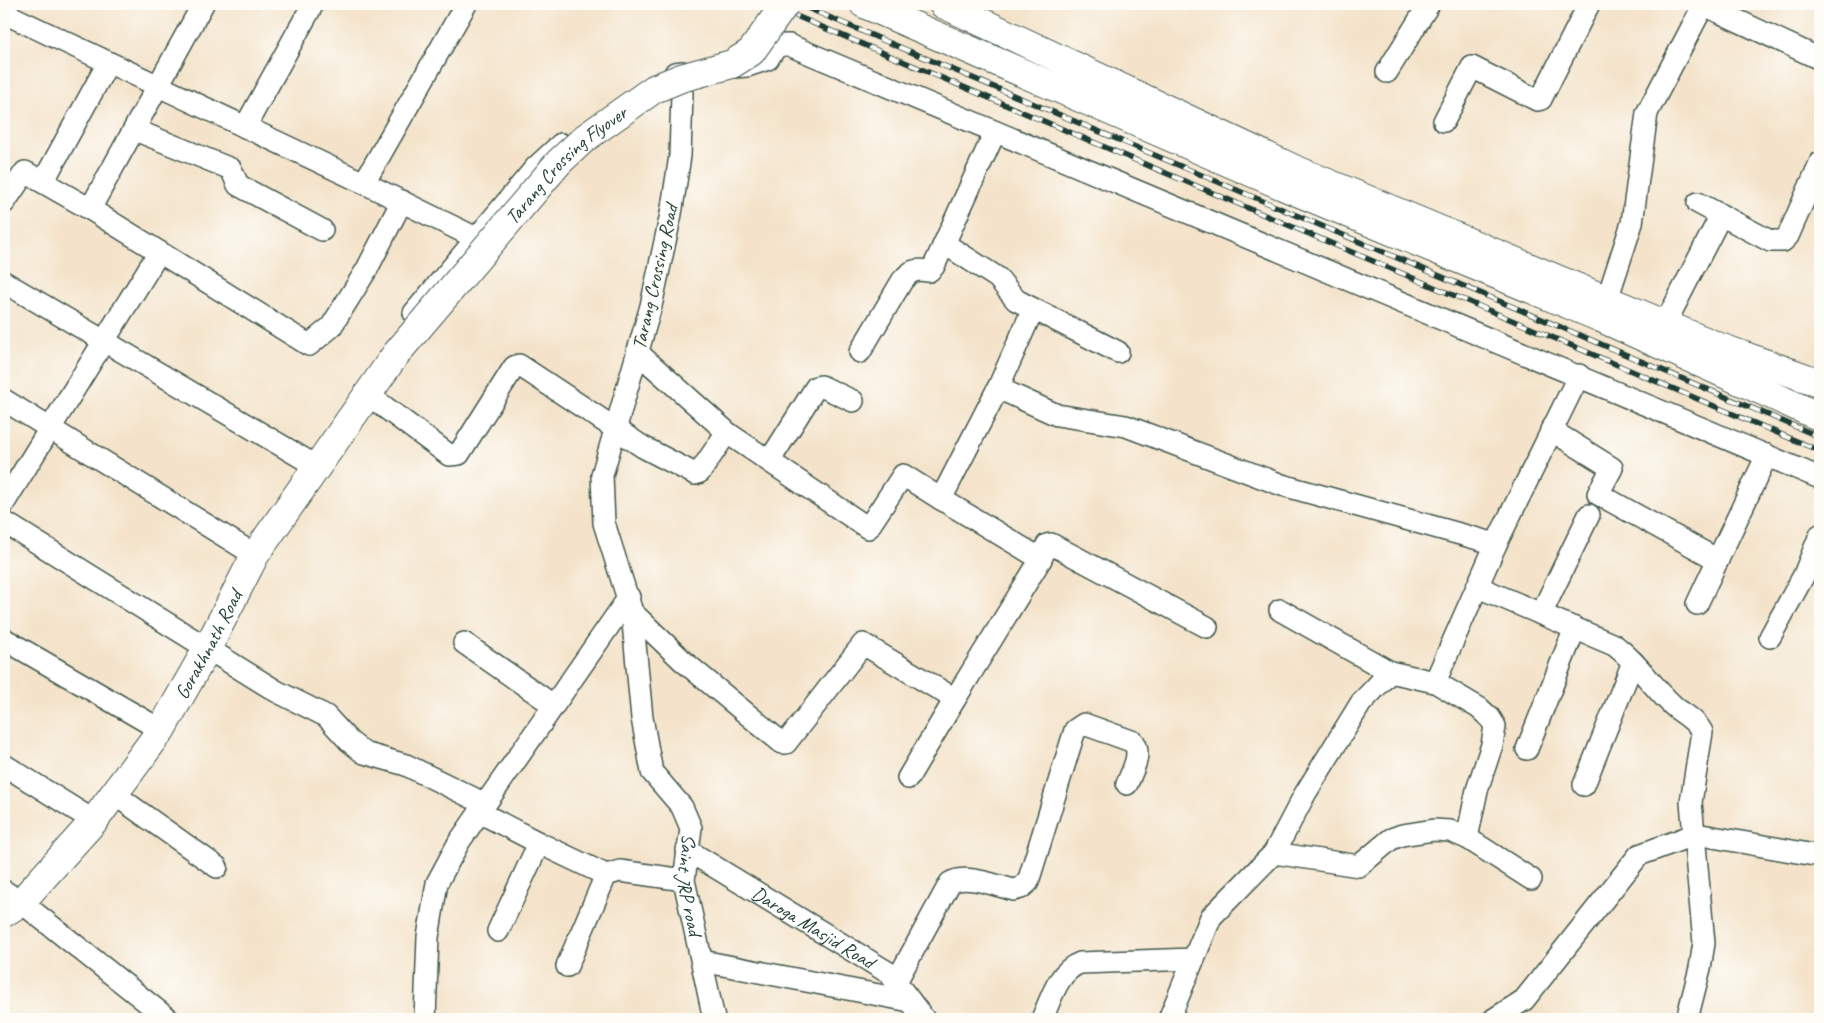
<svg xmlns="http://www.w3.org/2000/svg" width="1824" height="1023" font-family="Caveat,sans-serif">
<rect width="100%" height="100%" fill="#fdfcf7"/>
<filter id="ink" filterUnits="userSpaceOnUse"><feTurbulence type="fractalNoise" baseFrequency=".02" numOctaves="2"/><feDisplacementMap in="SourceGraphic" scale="10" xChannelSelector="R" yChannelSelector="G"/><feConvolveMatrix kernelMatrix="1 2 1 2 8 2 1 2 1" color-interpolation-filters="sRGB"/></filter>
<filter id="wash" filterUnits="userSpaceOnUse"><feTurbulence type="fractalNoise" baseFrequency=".0096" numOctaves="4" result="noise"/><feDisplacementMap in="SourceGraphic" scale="20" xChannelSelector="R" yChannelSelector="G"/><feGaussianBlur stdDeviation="1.12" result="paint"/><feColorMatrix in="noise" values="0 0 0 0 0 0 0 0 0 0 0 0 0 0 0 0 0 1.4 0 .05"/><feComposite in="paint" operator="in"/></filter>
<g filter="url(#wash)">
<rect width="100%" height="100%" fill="#f4e3ca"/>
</g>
<g filter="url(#ink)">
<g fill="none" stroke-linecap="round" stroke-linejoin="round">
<defs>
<g id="minor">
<path d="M 203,4 L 90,209 L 309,345 L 331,327 L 367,269 L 402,201"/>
<path d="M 1702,4 L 1820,59"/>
<path d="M 4,13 L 364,183 L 476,238"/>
<path d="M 733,67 L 747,66 L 768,59 C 774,49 777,44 789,45 L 1820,478"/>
<path d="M 683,72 L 675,73 L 682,94 L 680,156 L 671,214 L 651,306 L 602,475 L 604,523 L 632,612 L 683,661 L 782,743 L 786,743 L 863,644 L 955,699 L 1041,559 L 1047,545 L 1051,544 L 1207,627"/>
<path d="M 1387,72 L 1429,4"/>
<path d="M 1444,121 L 1472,67 L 1537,100 L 1541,99 L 1589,4"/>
<path d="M 245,127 L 313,4"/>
<path d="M 135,130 L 231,169 L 238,185 L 322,230"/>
<path d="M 43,182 L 108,63"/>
<path d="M 364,183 L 466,4"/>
<path d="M 4,203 L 25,172 L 90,209"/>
<path d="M 1698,203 L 1770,241 L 1783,241 L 1788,236 L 1820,163"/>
<path d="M 945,244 L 998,278 L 1016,300 L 1118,352"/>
<path d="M 4,282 L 316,466"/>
<path d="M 1033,309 L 998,388 L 941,499 L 1041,559"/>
<path d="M 414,313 L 536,167 L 561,144"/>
<path d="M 1602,315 L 1632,223 L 1647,113 L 1704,4"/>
<path d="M 1665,324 L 1721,215"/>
<path d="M 637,352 L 729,434"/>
<path d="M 860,352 L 902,281 C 911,270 915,269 929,271 L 934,266 L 995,132"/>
<path d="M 998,388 L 1057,415 L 1126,426 L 1282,485 L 1496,544 L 1579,375"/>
<path d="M 367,394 L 449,455 L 459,454 L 514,367 L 519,365 L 643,447 L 695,474 L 700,472 L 725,435 L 729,434 L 868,528 L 903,475 L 941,499"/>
<path d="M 4,400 L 255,555"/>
<path d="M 1551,430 L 1612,468 L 1598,494 L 1718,560"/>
<path d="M 770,460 L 816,387 L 821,386 L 853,401"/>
<path d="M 4,503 L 159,252"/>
<path d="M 4,522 L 276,691 L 326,716 L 349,741 L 364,753 L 406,765 L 485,804"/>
<path d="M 1478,587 L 1614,645 C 1639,663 1654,690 1677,709 C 1687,716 1697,722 1702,732 L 1691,802 L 1704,943 L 1700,968 L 1687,1019"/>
<path d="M 1697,604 L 1767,455"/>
<path d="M 1280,610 L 1390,672 L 1435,682 L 1479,708 L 1490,718 L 1495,726 L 1492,745 L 1477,790 L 1467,838"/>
<path id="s1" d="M 632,612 L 642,718 L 652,772 L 682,807 L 691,828 L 684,880 L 714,1019"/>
<path d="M 1541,614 L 1589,515"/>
<path d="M 1770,637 L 1804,575 L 1820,535"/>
<path d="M 4,639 L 161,730"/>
<path d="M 464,643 L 553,705"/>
<path d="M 1435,682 L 1496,544"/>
<path d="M 1527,749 L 1575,628"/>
<path d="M 4,765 L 94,821"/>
<path d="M 908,778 L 955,699"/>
<path d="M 1584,785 L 1633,662"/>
<path d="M 114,794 L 217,867"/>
<path d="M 479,812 L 539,843"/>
<path id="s2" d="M 687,850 L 889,973 L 924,1019"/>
<path d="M 1274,853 L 1359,866 L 1391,839 L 1402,835 L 1434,830 L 1450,831 L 1467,838 L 1531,879"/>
<path d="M 4,891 L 21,902 L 168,1019"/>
<path d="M 498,931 L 539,843 L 606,875"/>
<path d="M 702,961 L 910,1001"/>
<path d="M 567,966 L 606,875 L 620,871 L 684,880"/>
<path d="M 896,982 L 950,883 C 966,873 996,886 1014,890 L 1021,888 L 1028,882 L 1075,730 L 1084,724 L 1134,742 C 1142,755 1132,771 1127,784"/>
<path d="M 425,1019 L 428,937 L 437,883 L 459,842 L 629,597"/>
<path d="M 1042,1019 C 1051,999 1058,971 1080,963 L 1194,959"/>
<path d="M 1169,1019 L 1211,917 L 1274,853 L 1305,794 L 1361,703 L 1390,672"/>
<path d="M 1494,1019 L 1524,1000 L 1639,855 L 1696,834 L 1820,856"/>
</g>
<g id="major">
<path d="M 864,4 L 1285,187 L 1601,318 L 1820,417"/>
<path d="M 943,4 L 1292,168 L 1717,346 L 1820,383"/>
<path id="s3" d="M 4,913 L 21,902 L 94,821 L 161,730 L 207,649 L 255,555 L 396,354"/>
</g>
</defs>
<!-- minor casing -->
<use href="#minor" stroke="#3f564a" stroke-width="24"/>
<!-- major casing -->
<use href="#major" stroke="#3f564a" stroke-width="30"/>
<!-- minor -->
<use href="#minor" stroke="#fff" stroke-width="21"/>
<!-- major -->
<use href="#major" stroke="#fff" stroke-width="28"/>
<defs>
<g id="rail">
<path d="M 768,4 L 1820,451"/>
<path d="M 798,4 L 1820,437"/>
</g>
</defs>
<!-- rail casing -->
<use href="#rail" stroke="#1f3d34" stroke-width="5.5"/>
<!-- rail -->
<use href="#rail" stroke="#fdfcf7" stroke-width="4" stroke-dasharray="11" stroke-linecap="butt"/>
<defs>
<g id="major-bridge">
<path id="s4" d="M 396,354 L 559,162 L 585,138 L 654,89 L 681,78 L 732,64 L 751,52 L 785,4"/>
</g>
</defs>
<!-- major-bridge casing -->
<use href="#major-bridge" stroke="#3f564a" stroke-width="30" stroke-linecap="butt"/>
<!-- major-bridge -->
<use href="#major-bridge" stroke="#fff" stroke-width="28"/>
</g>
</g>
<g text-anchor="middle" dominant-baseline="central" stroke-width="4" stroke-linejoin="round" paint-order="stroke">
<!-- street labels -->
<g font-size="20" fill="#1f3d34" stroke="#fdfcf7">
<text stroke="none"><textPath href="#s4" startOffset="255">Tarang Crossing Flyover</textPath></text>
<text transform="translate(655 277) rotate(-77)">Tarang Crossing Road</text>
<text stroke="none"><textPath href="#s3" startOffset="340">Gorakhnath Road</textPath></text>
<text stroke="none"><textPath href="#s1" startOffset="288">Saint JRP road</textPath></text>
<text stroke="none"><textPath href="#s2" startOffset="148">Daroga Masjid Road</textPath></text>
</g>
</g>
<!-- margin -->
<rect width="1824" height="1023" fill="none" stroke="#fdfcf7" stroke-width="20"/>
</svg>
